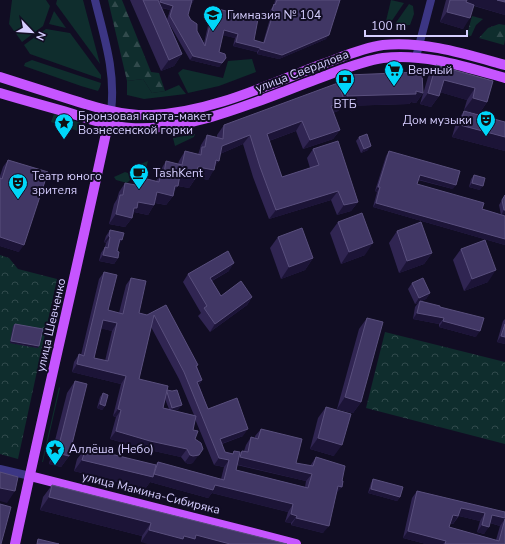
<svg xmlns="http://www.w3.org/2000/svg" width="505" height="544" font-family="'Nunito Sans',sans-serif">
<defs>
<pattern id="forest-firs" width="22" height="20" patternUnits="userSpaceOnUse"><rect width="22" height="20" fill="#0f2d2d"/><path d="M5 1l3.5 6h-7zM16 11l3.5 6h-7z" fill="#314a4c"/></pattern>
<pattern id="park-crowns" width="20" height="18" patternUnits="userSpaceOnUse"><rect width="20" height="18" fill="#0f2d2d"/><path d="M2 6a3 3 0 1 1 6 0M12 15a3 3 0 1 1 6 0" fill="none" stroke="#314a4c"/></pattern>
</defs>
<rect width="100%" height="100%" fill="#110d23"/>
<!-- grass -->
<g fill="#0f2d2d">
<path d="M 12,0 L 46,0 L 50,6 L 43,26 L 22,42 L 9,24 Z"/>
<path d="M 57,0 L 83,0 L 100,64 L 56,4 Z"/>
<path d="M 391,0 L 404,3 L 391,22 L 386,21 Z"/>
<path d="M 409,4 L 413,6 L 414,14 L 410,25 L 395,26 L 395,24 Z"/>
<path d="M 54,11 L 66,28 L 49,24 Z"/>
<path d="M 46,29 L 70,33 L 101,75 L 101,79 L 30,54 L 24,45 Z"/>
<path d="M 252,59 L 256,72 L 219,86 L 188,93 L 178,73 L 183,69 L 223,78 L 228,61 Z"/>
<path d="M 32,60 L 101,83 L 100,87 L 98,91 L 81,86 L 24,66 L 25,63 Z"/>
<path d="M 143,79 L 152,93 L 165,91 L 179,85 L 186,94 L 144,99 L 127,95 L 127,81 Z"/>
<path d="M 54,114 L 84,124 L 81,132 L 51,122 Z"/>
<path d="M 195,134 L 194,137 L 175,146 L 173,138 Z"/>
<path d="M 148,161 L 142,184 L 137,183 L 132,171 L 133,167 Z"/>
<path d="M 125,172 L 128,173 L 130,180 L 127,183 L 116,180 L 114,177 Z"/>
<path d="M 59,387 L 60,388 L 43,462 L 42,462 Z"/>
</g>
<!-- forest -->
<g fill="url(#forest-firs)">
<path d="M 108,0 L 122,0 L 151,72 L 159,73 L 165,91 L 152,93 L 143,79 L 127,81 Z"/>
<path d="M 472,16 L 483,19 L 476,25 L 471,36 L 467,35 Z"/>
<path d="M 499,24 L 505,25 L 505,40 L 504,45 L 479,38 L 488,28 Z"/>
</g>
<!-- park -->
<g fill="url(#park-crowns)">
<path d="M 0,255 L 9,258 L 18,269 L 57,279 L 18,459 L 0,454 Z"/>
<path d="M 385,332 L 505,362 L 505,444 L 366,408 Z"/>
</g>
<g fill="none" stroke-linecap="round" stroke-linejoin="round">
<!-- minor -->
<g stroke="#3c3684" stroke-width="8">
<path d="M 95,0 C 104,37 116,72 111,111"/>
<path d="M 416,57 L 431,0"/>
<path d="M 0,469 L 30,476"/>
</g>
<!-- major -->
<g stroke="#c655ff" stroke-width="10">
<path d="M 0,77 C 22,84 44,91 66,98 C 94,107 122,116 152,115 C 211,112 265,86 320,65 C 340,58 361,48 383,45 C 425,41 465,54 505,65"/>
<path d="M 0,93 C 23,100 46,106 70,113 C 90,119 110,127 131,128 C 193,131 260,100 317,79 C 339,71 361,61 383,58 C 424,53 466,67 505,78"/>
<path d="M 30,476 L 296,544"/>
<path d="M 15,544 C 45,402 79,261 109,119"/>
</g>
</g>
<!-- wall -->
<g fill="#302552" fill-rule="evenodd">
<path d="M 130,0 L 158,0 L 159,1 L 159,0 L 194,0 L 191,5 L 191,4 L 188,15 L 204,43 L 211,12 L 214,8 L 254,40 L 263,43 L 271,15 L 269,15 L 271,9 L 274,5 L 275,0 L 340,0 L 326,39 L 279,59 L 257,54 L 257,52 L 233,46 L 235,38 L 223,35 L 219,52 L 226,58 L 219,67 L 190,60 L 167,20 L 170,10 L 162,8 L 182,54 L 174,66 L 161,71 Z"/>
<path d="M 446,0 L 505,0 L 505,15 L 474,6 L 463,29 L 440,22 Z"/>
<path d="M 436,65 L 493,81 L 487,102 L 479,114 L 464,110 L 467,100 L 440,92 L 439,96 L 431,107 L 420,104 L 428,77 Z"/>
<path d="M 347,75 L 423,93 L 416,103 L 411,102 L 409,104 L 342,106 L 338,111 L 333,113 L 340,130 L 333,139 L 303,149 L 296,131 L 269,141 L 282,177 L 310,168 L 307,158 L 313,149 L 358,202 L 351,211 L 337,215 L 331,200 L 269,219 L 253,177 L 243,144 L 220,154 L 215,166 L 208,180 L 196,177 L 195,179 L 189,188 L 178,186 L 174,191 L 173,196 L 166,205 L 155,203 L 148,215 L 134,212 L 132,218 L 125,227 L 109,224 L 114,204 L 117,199 L 119,192 L 125,183 L 138,186 L 143,178 L 156,181 L 158,178 L 160,171 L 166,161 L 178,164 L 179,161 L 185,151 L 198,154 L 199,152 L 201,145 L 207,135 L 217,137 L 217,135 L 224,125 L 340,89 L 340,85 Z"/>
<path d="M 464,111 L 505,122 L 505,151 L 452,137 L 456,123 Z"/>
<path d="M 359,137 L 368,150 L 361,153 L 356,141 Z"/>
<path d="M 389,151 L 453,189 L 418,180 L 417,184 L 482,209 L 505,216 L 505,245 L 373,207 L 377,192 L 375,191 L 386,156 Z"/>
<path d="M 8,160 L 19,252 L 0,246 L 0,176 L 3,167 Z"/>
<path d="M 474,175 L 480,190 L 469,187 L 471,179 Z"/>
<path d="M 505,195 L 505,214 L 501,215 L 499,205 Z"/>
<path d="M 338,222 L 365,255 L 341,264 L 330,233 Z"/>
<path d="M 110,230 L 118,245 L 117,251 L 118,258 L 114,264 L 99,261 L 101,253 L 105,247 L 106,243 L 104,242 L 106,236 Z"/>
<path d="M 397,231 L 432,253 L 424,264 L 399,273 L 389,243 Z"/>
<path d="M 278,237 L 313,258 L 305,270 L 281,279 L 270,248 Z"/>
<path d="M 461,249 L 488,282 L 464,291 L 453,260 Z"/>
<path d="M 229,271 L 212,281 L 221,296 L 252,297 L 247,305 L 210,332 L 198,316 L 201,313 L 183,282 L 188,274 Z"/>
<path d="M 104,272 L 108,310 L 119,313 L 126,285 L 131,278 L 139,313 L 147,315 L 166,305 L 197,366 L 202,380 L 199,385 L 208,409 L 243,436 L 222,444 L 225,452 L 232,454 L 234,451 L 239,454 L 242,451 L 244,451 L 246,445 L 251,437 L 255,438 L 255,436 L 261,429 L 296,463 L 310,466 L 316,457 L 336,494 L 323,533 L 291,525 L 291,523 L 285,522 L 288,512 L 212,493 L 208,498 L 150,482 L 145,489 L 74,471 L 77,459 L 86,448 L 155,465 L 158,462 L 221,479 L 224,467 L 214,465 L 195,419 L 193,430 L 195,439 L 193,463 L 188,464 L 185,462 L 181,457 L 145,449 L 110,439 L 116,417 L 113,416 L 121,384 L 72,372 L 74,362 L 79,354 L 81,355 L 99,279 ZM 151,327 L 179,379 L 194,415 L 174,411 L 179,409 L 167,390 L 139,379 ZM 101,328 L 112,331 L 105,361 L 94,358 ZM 165,399 L 169,409 L 163,408 ZM 237,465 L 306,481 L 305,487 L 236,470 Z"/>
<path d="M 412,283 L 430,293 L 426,299 L 421,301 L 440,307 L 476,337 L 439,327 L 439,324 L 413,319 L 415,307 L 418,303 L 415,304 L 408,289 Z"/>
<path d="M 367,318 L 361,402 L 353,413 L 337,409 L 359,329 Z"/>
<path d="M 505,319 L 505,344 L 497,342 L 503,321 Z"/>
<path d="M 15,324 L 38,348 L 10,343 L 13,326 Z"/>
<path d="M 75,381 L 69,456 L 61,467 L 49,464 L 67,393 Z"/>
<path d="M 103,393 L 105,406 L 102,410 L 97,408 L 100,397 Z"/>
<path d="M 326,407 L 334,456 L 310,449 L 318,418 Z"/>
<path d="M 373,479 L 400,497 L 397,501 L 368,493 L 371,483 Z"/>
<path d="M 52,485 L 287,544 L 141,542 L 142,536 L 40,510 L 43,497 Z"/>
<path d="M 417,491 L 505,512 L 505,544 L 426,544 L 403,538 L 412,498 ZM 459,516 L 480,521 L 477,532 L 484,534 L 490,523 L 500,526 L 496,540 L 449,527 L 450,523 L 453,524 Z"/>
</g>
<!-- shaded-wall -->
<g fill="#1c1437">
<path d="M 192,0 L 194,0 L 191,5 L 189,4 Z"/>
<path d="M 463,0 L 497,0 L 505,2 L 505,15 L 462,2 Z"/>
<path d="M 160,2 L 173,6 L 170,10 L 157,6 Z"/>
<path d="M 272,10 L 274,11 L 271,15 L 269,15 Z"/>
<path d="M 447,12 L 470,18 L 463,29 L 440,22 Z"/>
<path d="M 224,30 L 238,34 L 235,38 L 221,35 Z"/>
<path d="M 329,35 L 326,39 L 279,59 L 257,54 L 260,49 Z"/>
<path d="M 236,42 L 260,48 L 257,52 L 233,46 Z"/>
<path d="M 182,54 L 174,66 L 161,71 L 169,60 Z"/>
<path d="M 193,56 L 226,58 L 219,67 L 190,60 Z"/>
<path d="M 444,80 L 475,88 L 467,100 L 436,91 Z"/>
<path d="M 416,91 L 423,93 L 416,103 L 411,102 L 409,104 L 342,106 L 338,111 L 324,116 L 331,106 L 342,103 L 347,96 Z"/>
<path d="M 428,93 L 439,96 L 431,107 L 420,104 Z"/>
<path d="M 473,98 L 487,102 L 479,114 L 464,110 Z"/>
<path d="M 302,121 L 296,131 L 260,144 L 267,134 Z"/>
<path d="M 460,125 L 505,137 L 505,151 L 452,137 Z"/>
<path d="M 340,130 L 333,139 L 303,149 L 310,140 Z"/>
<path d="M 250,135 L 243,144 L 215,156 L 222,146 Z"/>
<path d="M 371,146 L 368,150 L 361,153 L 364,149 Z"/>
<path d="M 216,160 L 219,161 L 212,170 L 214,170 L 208,180 L 191,176 L 198,167 Z"/>
<path d="M 180,175 L 195,179 L 189,188 L 173,185 Z"/>
<path d="M 420,175 L 456,185 L 453,189 L 417,179 Z"/>
<path d="M 472,183 L 483,186 L 480,190 L 469,187 Z"/>
<path d="M 175,186 L 178,186 L 171,195 L 173,196 L 166,205 L 151,202 L 157,192 Z"/>
<path d="M 378,187 L 380,187 L 377,192 L 375,191 Z"/>
<path d="M 338,191 L 331,200 L 269,219 L 276,210 Z"/>
<path d="M 138,202 L 154,205 L 148,215 L 134,212 L 130,217 L 132,218 L 125,227 L 109,224 L 116,214 Z"/>
<path d="M 358,202 L 351,211 L 337,215 L 344,205 Z"/>
<path d="M 376,203 L 505,239 L 505,245 L 373,207 Z"/>
<path d="M 504,210 L 505,210 L 505,214 L 501,215 Z"/>
<path d="M 109,236 L 110,237 L 106,243 L 104,242 Z"/>
<path d="M 0,237 L 24,245 L 19,252 L 0,246 Z"/>
<path d="M 120,239 L 122,240 L 118,246 Z"/>
<path d="M 373,243 L 365,255 L 341,264 L 349,252 Z"/>
<path d="M 432,253 L 424,264 L 399,273 L 407,261 Z"/>
<path d="M 103,255 L 118,258 L 114,264 L 99,261 Z"/>
<path d="M 313,258 L 305,270 L 281,279 L 289,267 Z"/>
<path d="M 234,263 L 229,271 L 204,285 L 210,278 Z"/>
<path d="M 496,270 L 488,282 L 464,291 L 472,279 Z"/>
<path d="M 430,293 L 426,299 L 419,302 L 420,301 L 418,303 L 415,304 L 419,298 Z"/>
<path d="M 252,297 L 247,305 L 210,332 L 215,324 Z"/>
<path d="M 417,313 L 444,318 L 439,324 L 413,319 Z"/>
<path d="M 103,320 L 117,323 L 112,331 L 98,328 Z"/>
<path d="M 443,321 L 480,331 L 476,337 L 439,327 Z"/>
<path d="M 501,336 L 505,337 L 505,344 L 497,342 Z"/>
<path d="M 11,341 L 39,346 L 38,348 L 10,343 Z"/>
<path d="M 77,364 L 126,376 L 121,384 L 72,372 Z"/>
<path d="M 202,380 L 197,387 L 197,382 Z"/>
<path d="M 345,397 L 361,402 L 353,413 L 337,409 Z"/>
<path d="M 100,404 L 105,406 L 102,410 L 97,408 Z"/>
<path d="M 182,405 L 179,409 L 170,412 L 172,408 Z"/>
<path d="M 118,409 L 121,410 L 116,417 L 113,416 Z"/>
<path d="M 248,429 L 243,436 L 215,446 L 220,439 Z"/>
<path d="M 116,431 L 187,449 L 181,457 L 145,449 L 110,439 Z"/>
<path d="M 318,438 L 342,445 L 334,456 L 310,449 Z"/>
<path d="M 203,449 L 193,463 L 188,464 L 185,462 L 190,455 Z"/>
<path d="M 57,453 L 69,456 L 61,467 L 49,464 Z"/>
<path d="M 240,457 L 312,474 L 306,481 L 235,464 Z"/>
<path d="M 219,458 L 229,460 L 224,467 L 214,465 Z"/>
<path d="M 82,460 L 152,477 L 154,474 L 215,485 L 293,504 L 288,512 L 212,493 L 208,498 L 150,482 L 145,489 L 74,471 Z"/>
<path d="M 338,486 L 342,487 L 336,494 Z"/>
<path d="M 0,488 L 15,491 L 7,503 L 0,501 Z"/>
<path d="M 371,489 L 400,497 L 397,501 L 368,493 Z"/>
<path d="M 49,497 L 151,523 L 142,536 L 40,510 Z"/>
<path d="M 461,508 L 485,513 L 480,521 L 455,515 Z"/>
<path d="M 291,514 L 297,516 L 291,523 L 285,522 Z"/>
<path d="M 453,515 L 458,516 L 453,524 L 448,522 Z"/>
<path d="M 492,515 L 505,518 L 505,519 L 500,526 L 487,522 Z"/>
<path d="M 296,518 L 329,526 L 323,533 L 291,525 Z"/>
<path d="M 482,525 L 489,527 L 484,534 L 477,532 Z"/>
<path d="M 149,530 L 184,536 L 196,535 L 230,544 L 147,544 L 141,542 Z"/>
<path d="M 408,531 L 446,541 L 443,544 L 426,544 L 403,538 Z"/>
</g>
<!-- building -->
<g fill="#413765" stroke="#594f7d" fill-rule="evenodd">
<path d="M 143,0 L 158,0 L 182,54 L 169,60 Z"/>
<path d="M 161,0 L 192,0 L 188,15 L 191,20 L 197,24 L 197,31 L 205,46 L 214,8 L 258,19 L 254,40 L 264,43 L 274,11 L 272,10 L 274,4 L 275,5 L 277,0 L 340,0 L 329,35 L 282,55 L 260,49 L 260,48 L 236,42 L 238,34 L 224,30 L 219,52 L 225,54 L 226,58 L 222,63 L 193,56 L 170,16 L 173,6 L 160,2 Z"/>
<path d="M 450,0 L 467,0 L 466,2 L 474,5 L 470,18 L 447,12 Z"/>
<path d="M 497,0 L 505,0 L 505,2 Z"/>
<path d="M 436,65 L 493,81 L 487,102 L 473,98 L 475,88 L 444,80 L 439,96 L 428,93 Z"/>
<path d="M 422,72 L 423,93 L 416,91 L 416,94 L 347,96 L 347,75 Z"/>
<path d="M 338,83 L 345,102 L 331,106 L 340,130 L 310,140 L 302,121 L 267,134 L 282,177 L 319,165 L 313,149 L 338,141 L 358,202 L 344,205 L 338,191 L 276,210 L 260,167 L 250,135 L 222,146 L 219,161 L 216,160 L 214,170 L 198,167 L 195,179 L 180,175 L 178,186 L 175,186 L 173,196 L 157,192 L 154,205 L 138,202 L 137,208 L 134,208 L 132,218 L 116,214 L 120,195 L 123,195 L 125,183 L 141,186 L 143,178 L 159,182 L 161,173 L 164,173 L 166,161 L 182,165 L 185,151 L 201,155 L 202,147 L 205,147 L 207,135 L 223,139 L 224,125 Z"/>
<path d="M 464,111 L 505,122 L 505,137 L 460,125 Z"/>
<path d="M 367,134 L 371,146 L 364,149 L 359,137 Z"/>
<path d="M 389,151 L 460,171 L 456,185 L 420,175 L 417,184 L 484,203 L 482,209 L 505,216 L 505,239 L 376,203 L 380,187 L 378,187 Z"/>
<path d="M 8,160 L 48,172 L 24,245 L 0,237 L 0,178 L 2,179 Z"/>
<path d="M 474,175 L 485,178 L 483,186 L 472,183 Z"/>
<path d="M 505,195 L 505,210 L 504,210 L 502,200 Z"/>
<path d="M 362,213 L 373,243 L 349,252 L 338,222 Z"/>
<path d="M 421,222 L 432,253 L 407,261 L 397,231 Z"/>
<path d="M 302,228 L 313,258 L 289,267 L 278,237 Z"/>
<path d="M 110,230 L 124,233 L 122,240 L 120,239 L 117,251 L 119,252 L 118,258 L 103,255 L 105,247 L 108,248 L 110,237 L 109,236 Z"/>
<path d="M 485,240 L 496,270 L 472,279 L 461,249 Z"/>
<path d="M 228,251 L 234,263 L 210,278 L 221,296 L 241,281 L 252,297 L 215,324 L 204,308 L 207,306 L 188,274 Z"/>
<path d="M 104,272 L 117,275 L 108,310 L 123,314 L 131,278 L 146,281 L 139,313 L 147,315 L 166,305 L 198,365 L 196,366 L 202,380 L 197,382 L 208,409 L 237,398 L 248,429 L 220,439 L 225,452 L 233,454 L 234,451 L 240,452 L 236,470 L 308,488 L 312,474 L 240,457 L 242,451 L 248,452 L 251,437 L 258,439 L 261,429 L 302,439 L 296,463 L 313,466 L 316,457 L 345,466 L 342,481 L 343,481 L 342,487 L 338,486 L 329,526 L 296,518 L 297,516 L 291,514 L 293,504 L 215,485 L 213,490 L 154,474 L 158,462 L 224,480 L 229,460 L 219,458 L 184,372 L 154,315 L 139,379 L 168,386 L 163,408 L 196,416 L 193,430 L 198,431 L 195,439 L 201,443 L 203,449 L 199,455 L 193,456 L 190,455 L 187,449 L 150,441 L 116,431 L 121,410 L 118,409 L 126,376 L 77,364 L 79,354 L 84,356 ZM 103,320 L 117,323 L 108,361 L 94,358 Z"/>
<path d="M 423,278 L 430,293 L 419,298 L 412,283 Z"/>
<path d="M 420,301 L 440,306 L 440,307 L 484,318 L 480,331 L 443,321 L 444,318 L 417,313 Z"/>
<path d="M 367,318 L 383,322 L 361,402 L 345,397 Z"/>
<path d="M 15,324 L 43,329 L 39,346 L 11,341 Z"/>
<path d="M 505,324 L 505,337 L 501,336 Z"/>
<path d="M 75,381 L 87,384 L 69,456 L 57,453 Z"/>
<path d="M 167,390 L 172,391 L 177,390 L 182,405 L 172,408 L 167,392 Z"/>
<path d="M 103,393 L 108,395 L 105,406 L 100,404 Z"/>
<path d="M 326,407 L 351,414 L 342,445 L 318,438 Z"/>
<path d="M 86,448 L 156,465 L 153,477 L 82,460 Z"/>
<path d="M 0,472 L 18,477 L 15,491 L 0,488 Z"/>
<path d="M 373,479 L 403,487 L 400,497 L 371,489 Z"/>
<path d="M 52,485 L 287,544 L 230,544 L 196,535 L 195,539 L 184,536 L 183,539 L 149,530 L 151,523 L 49,497 Z"/>
<path d="M 417,491 L 505,512 L 505,518 L 492,515 L 489,527 L 482,525 L 485,513 L 461,508 L 458,516 L 453,515 L 449,527 L 499,541 L 505,519 L 505,544 L 445,544 L 446,541 L 408,531 Z"/>
<path d="M 0,504 L 11,507 L 1,544 L 0,544 Z"/>
<path d="M 38,539 L 59,544 L 37,544 Z"/>
</g>
<!-- icons -->
<defs>
<symbol id="school-pin" viewBox="-11 -11 22 30"><path d="M0 17L-7.5 6A9.5 9.5 0 1 1 7.5 6Z" fill="#00d6f9" stroke="#110d23"/><path d="M0-5L7-2L0 1L-7-2ZM-4 1L0 2.5L4 1V4Q0 6-4 4Z" fill="#111"/></symbol>
<symbol id="supermarket-pin" viewBox="-11 -11 22 30"><path d="M0 17L-7.5 6A9.5 9.5 0 1 1 7.5 6Z" fill="#00d6f9" stroke="#110d23"/><path d="M-6-5.5h2.5l.6 2H6L4.5 2H-2.5L-4.4-4H-6ZM-1.5 3.2a1.3 1.3 0 1 0 .1 0ZM3 3.2a1.3 1.3 0 1 0 .1 0Z" fill="#111"/></symbol>
<symbol id="bank-pin" viewBox="-11 -11 22 30"><path d="M0 17L-7.5 6A9.5 9.5 0 1 1 7.5 6Z" fill="#00d6f9" stroke="#110d23"/><path d="M-6-4H6V4H-6ZM0-2.3a2.3 2.3 0 1 0 0 4.6a2.3 2.3 0 1 0 0-4.6Z" fill="#111"/></symbol>
<symbol id="theatre-pin" viewBox="-11 -11 22 30"><path d="M0 17L-7.5 6A9.5 9.5 0 1 1 7.5 6Z" fill="#00d6f9" stroke="#110d23"/><path d="M-5-5.5Q0-4 5-5.5V0Q5 5 0 6Q-5 5-5 0ZM-3.3-2.5H-1v1.5H-3.3ZM1-2.5H3.3v1.5H1ZM-2.8 1Q0 5.5 2.8 1Z" fill="#111"/></symbol>
<symbol id="sight-pin" viewBox="-11 -11 22 30"><path d="M0 17L-7.5 6A9.5 9.5 0 1 1 7.5 6Z" fill="#00d6f9" stroke="#110d23"/><path d="M0-6L1.8-2.2L6-1.7L2.9 1.2L3.7 5.4L0 3.3L-3.7 5.4L-2.9 1.2L-6-1.7L-1.8-2.2Z" fill="#111"/></symbol>
<symbol id="cafe-pin" viewBox="-11 -11 22 30"><path d="M0 17L-7.5 6A9.5 9.5 0 1 1 7.5 6Z" fill="#00d6f9" stroke="#110d23"/><path d="M-5.5-4.5H6V0H3Q3 3.5 0 3.5H-2.5Q-5.5 3.5-5.5 0ZM3-3.2v2h1.7v-2ZM-6 4.5H4V6H-6Z" fill="#111"/></symbol>
</defs>
<g fill-rule="evenodd">
<use href="#school-pin" x="202" y="4" width="22" height="30"/>
<use href="#supermarket-pin" x="383" y="59" width="22" height="30"/>
<use href="#bank-pin" x="334" y="68" width="22" height="30"/>
<use href="#theatre-pin" x="475" y="109" width="22" height="30"/>
<use href="#sight-pin" x="53" y="112" width="22" height="30"/>
<use href="#cafe-pin" x="128" y="162" width="22" height="30"/>
<use href="#theatre-pin" x="7" y="172" width="22" height="30"/>
<use href="#sight-pin" x="44" y="438" width="22" height="30"/>
</g>
<g text-anchor="middle" dominant-baseline="central" stroke-width="4" stroke-linejoin="round" paint-order="stroke">
<!-- poi labels -->
<g font-size="12" fill="#d6ceff" stroke="#110d23" text-anchor="start">
<text x="227" y="15">Гимназия № 104</text>
<text x="408" y="70">Верный</text>
<text x="345" y="104" text-anchor="middle">ВТБ</text>
<text x="78" y="116">Бронзовая карта-макет<tspan x="78" dy="14">Вознесенской горки</tspan></text>
<text x="472" y="120" text-anchor="end">Дом музыки</text>
<text x="153" y="173">TashKent</text>
<text x="32" y="176">Театр юного<tspan x="32" dy="14">зрителя</tspan></text>
<text x="69" y="449">Аллёша (Небо)</text>
</g>
<!-- street labels -->
<g font-size="12" fill="#d6ceff" stroke="#110d23">
<text transform="translate(302 71) rotate(-21)">улица Свердлова</text>
<text transform="translate(51 325) rotate(-77)">улица Шевченко</text>
<text transform="translate(151 493) rotate(14)">улица Мамина-Сибиряка</text>
</g>
</g>
<!-- north arrow -->
<g transform="translate(32 32) rotate(115)" stroke="#110d23" stroke-width="3" paint-order="stroke">
<path d="M0-3L7 15L0 10L-7 15Z" fill="#d6ceff"/>
<text y="-6" font-size="11" font-weight="bold" text-anchor="middle" fill="#d6ceff">N</text>
</g>
<!-- scale -->
<path d="M365 30v6h102v-6" fill="none" stroke="#d6ceff" stroke-width="2"/>
<text x="371" y="30" font-size="12" fill="#d6ceff" stroke="#110d23" stroke-width="3" paint-order="stroke">100 m</text>
</svg>
